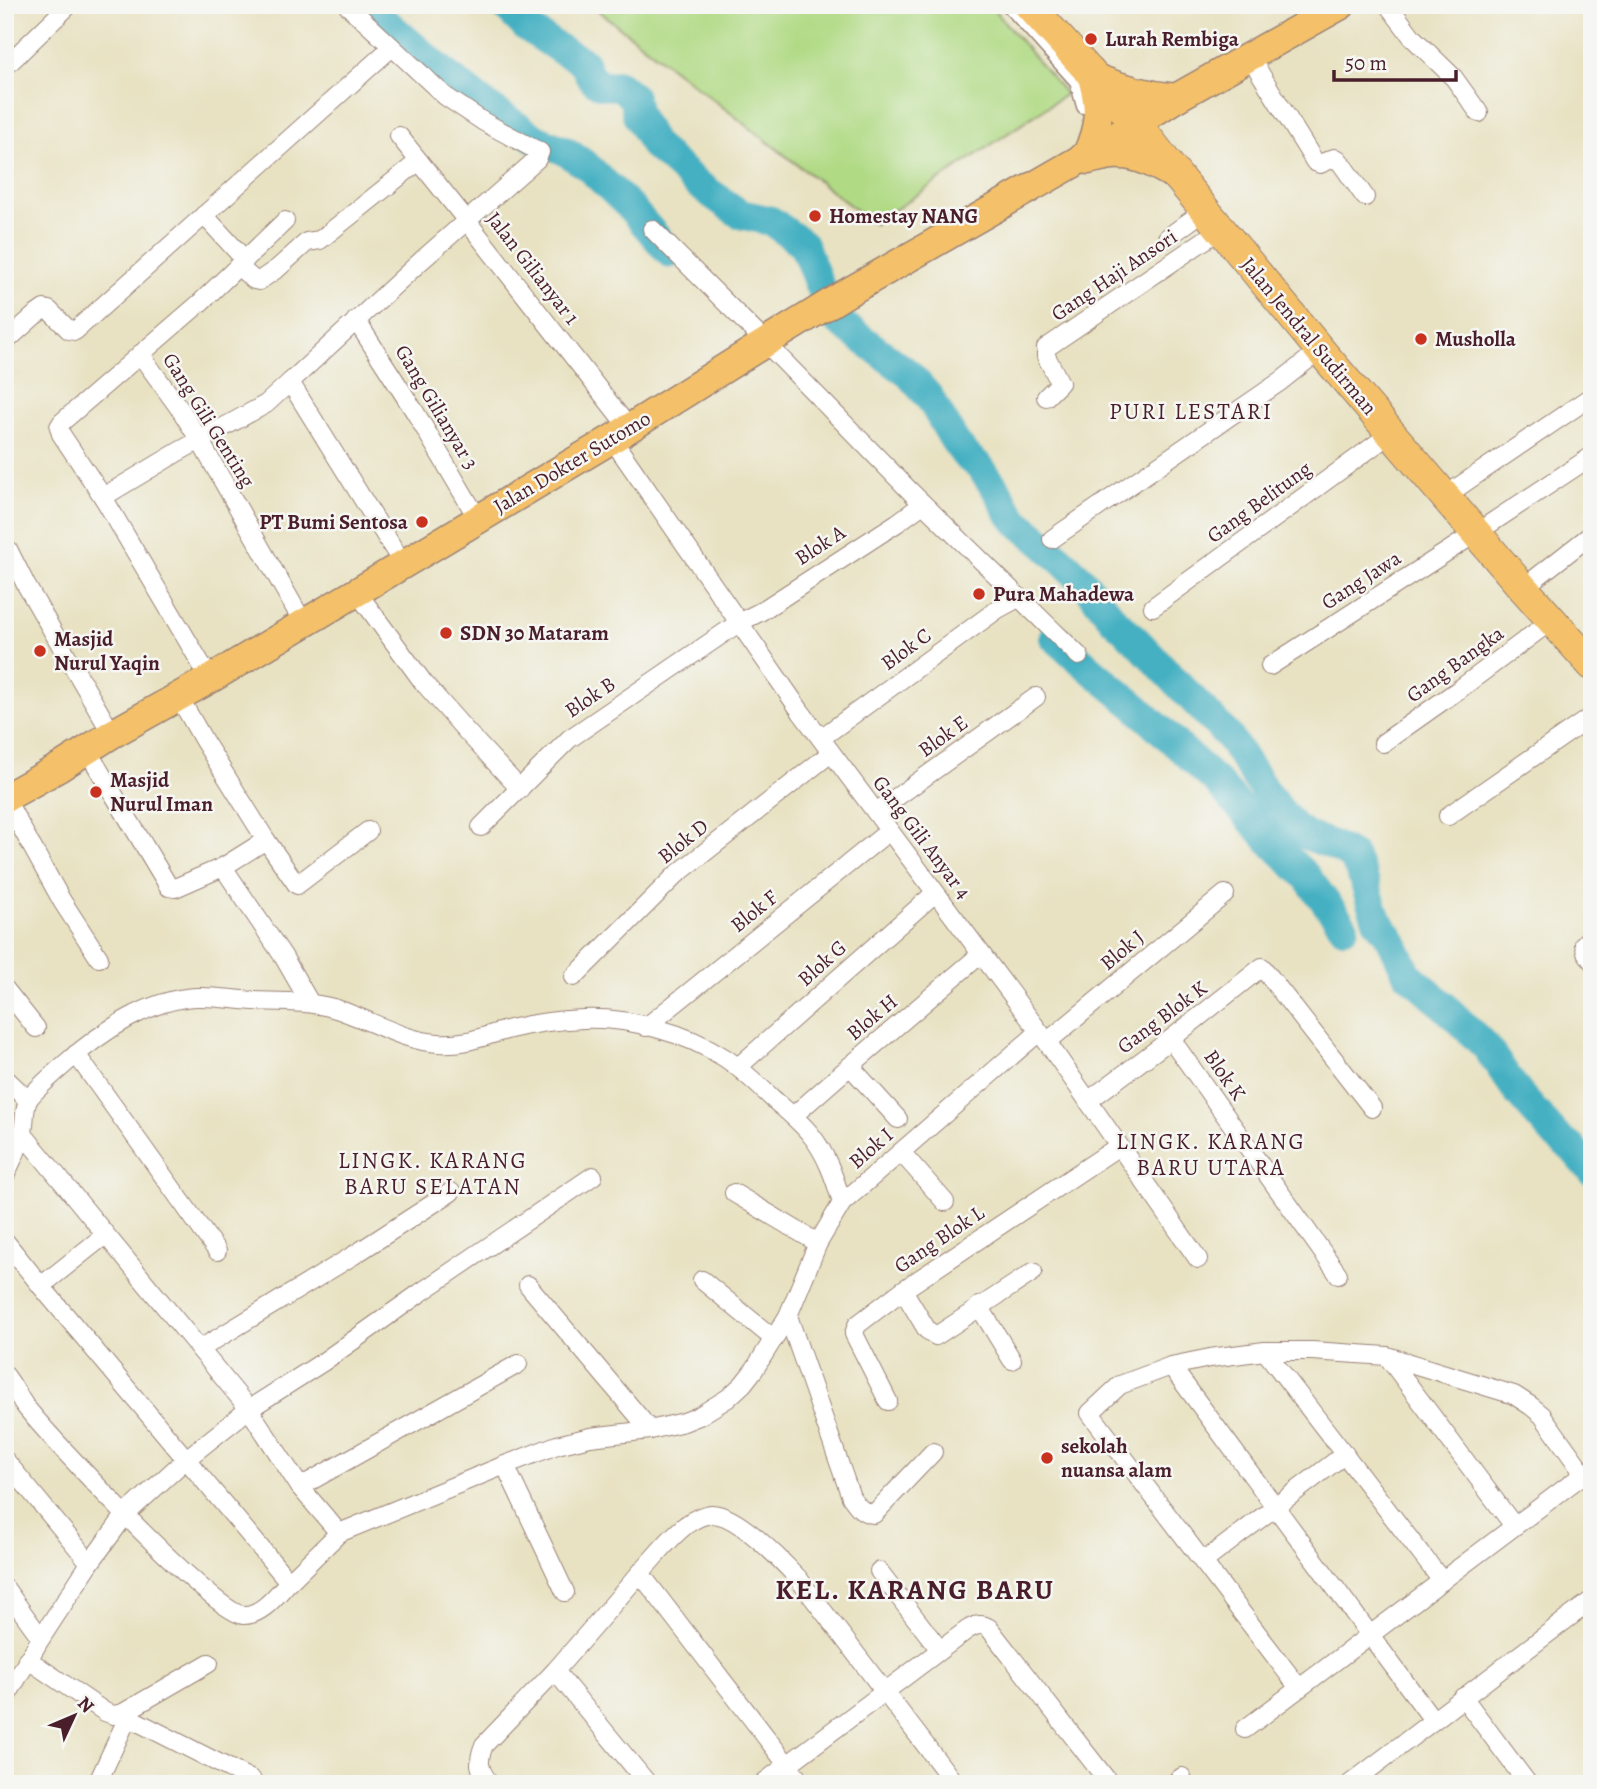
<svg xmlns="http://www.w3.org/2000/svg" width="1597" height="1789" font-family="Alegreya,serif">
<rect width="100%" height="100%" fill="#f6f6f2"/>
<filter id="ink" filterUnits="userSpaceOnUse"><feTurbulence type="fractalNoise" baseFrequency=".0143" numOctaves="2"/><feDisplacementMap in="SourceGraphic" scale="14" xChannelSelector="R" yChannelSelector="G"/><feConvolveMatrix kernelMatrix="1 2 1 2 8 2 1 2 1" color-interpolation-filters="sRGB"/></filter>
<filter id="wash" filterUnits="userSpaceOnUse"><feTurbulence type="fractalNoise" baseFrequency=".00686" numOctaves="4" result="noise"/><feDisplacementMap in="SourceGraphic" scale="28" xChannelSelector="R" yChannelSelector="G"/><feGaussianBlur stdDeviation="1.57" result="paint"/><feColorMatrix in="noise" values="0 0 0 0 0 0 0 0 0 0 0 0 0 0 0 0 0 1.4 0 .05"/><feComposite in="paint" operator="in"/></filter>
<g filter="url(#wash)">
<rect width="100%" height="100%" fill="#e8e2c2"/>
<!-- green -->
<path fill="#b1da85" stroke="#7e7c58" stroke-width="2" d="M 591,5 L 990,5 L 1066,94 L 874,224 Z"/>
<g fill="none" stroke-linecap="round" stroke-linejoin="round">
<!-- river -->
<g stroke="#44b0c2" stroke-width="30">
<path d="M 366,5 L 447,75 L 484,104 L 536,139 L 565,151 L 587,166 L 629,206 L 670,253"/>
<path d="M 504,5 L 525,26 L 561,50 L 584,62 C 590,82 598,88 619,85 L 633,97 L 637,115 L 654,145 L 696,183 L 740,214 L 771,221 L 803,244 L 824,297 L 839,322 L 908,373 L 929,397 L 954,440 L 965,455 L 980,467 L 999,493 L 1007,509 L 1016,521 L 1043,543 L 1081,579 L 1114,620 L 1133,637 L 1229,737 L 1268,796 L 1295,828 L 1308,836 L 1330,844 L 1353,856 L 1363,878 L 1377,920 L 1390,937 L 1407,973 L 1441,1003 L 1486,1047 L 1519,1094 L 1557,1137 L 1573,1149 L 1592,1171"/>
<path d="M 1054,637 L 1096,674 L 1135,706 L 1217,782 L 1270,841 L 1306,876 L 1344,927"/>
</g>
</g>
</g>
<g filter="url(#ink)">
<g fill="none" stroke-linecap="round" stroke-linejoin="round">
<defs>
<path id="pedestrian" d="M 1009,5 L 1077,81 L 1084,106 L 1097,106"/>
<g id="minor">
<path d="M 347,5 L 445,96 L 484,122 L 540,152 L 537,159 L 422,260 L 290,382 L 403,564"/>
<path d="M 1388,5 L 1413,38 L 1454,78 L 1479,113"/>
<path d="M 1250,57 L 1315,162 L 1320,164 L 1334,158 L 1338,159 L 1365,197"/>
<path d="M 5,67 L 69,5"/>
<path d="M 399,136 L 467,221 L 629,428"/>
<path d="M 204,215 L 245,260"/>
<path d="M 652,229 L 765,342 L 910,491 L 1079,656"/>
<path d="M 1167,238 L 1205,210"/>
<path d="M 238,266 L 254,280 L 259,281 L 278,268 L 307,242 L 320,240 L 419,161"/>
<path d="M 356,320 L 415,412 L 478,519"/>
<path d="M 5,342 L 34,316 L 44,309 L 49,310 L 69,330 L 75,331 L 392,47"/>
<path d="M 140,354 L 182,412 L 200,441 L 304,624"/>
<path d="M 1046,397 L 1060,383 L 1046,356 L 1046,348 L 1221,229"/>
<path d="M 612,439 L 801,712 L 1047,1042 L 1198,1259"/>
<path d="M 1445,496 L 1592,396"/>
<path d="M 103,497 L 178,452 L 266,404 L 290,382"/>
<path d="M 1052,539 L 1281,381 L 1320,350"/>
<path d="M 5,554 L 9,551 L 26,585 L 112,734"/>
<path d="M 1523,588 L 1592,534"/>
<path d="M 357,592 L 423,682 L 467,732 L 520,789"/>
<path d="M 1153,607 L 1390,434"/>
<path d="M 1270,666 L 1476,533 L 1592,456"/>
<path d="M 210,679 L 103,497 L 61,434 L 59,427 L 62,422 L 201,302 L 285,221"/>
<path d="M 179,697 L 204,741 L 266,840 L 297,885 L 368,831"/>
<path d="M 821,738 L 998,609 L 1020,597"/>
<path d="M 1383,743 L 1461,688 L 1552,620"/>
<path d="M 87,750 L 169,887 L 175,888 L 223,867 L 266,840"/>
<path d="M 5,798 L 62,901 L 99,958"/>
<path d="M 876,812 L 1036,697"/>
<path d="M 1448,816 L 1592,716"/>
<path d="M 481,827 L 569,739 L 740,622 L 760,612 L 897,523 L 923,504"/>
<path d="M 223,867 L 283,956 L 310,1003"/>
<path d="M 1592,935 L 1584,944 L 1586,952 L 1592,961"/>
<path d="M 574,977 L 676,875 L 831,753"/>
<path d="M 5,989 L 36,1028"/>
<path d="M 646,1027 L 889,831"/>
<path d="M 1171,1039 L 1338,1274"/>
<path d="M 1047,1042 L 1225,894"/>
<path d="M 76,1054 L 217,1251"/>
<path d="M 850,1066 L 898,1119"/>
<path d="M 738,1067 L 935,893"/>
<path d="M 5,1078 L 28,1100"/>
<path d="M 1088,1101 L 1171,1039 L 1262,967 L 1372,1108"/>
<path d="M 793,1116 L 850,1066 L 981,954"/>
<path d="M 23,1134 L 249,1409 L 300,1487 L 339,1533"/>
<path d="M 901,1152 L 945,1202"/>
<path d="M 5,1176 C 11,1162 20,1146 23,1132 C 25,1122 24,1109 28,1100 C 32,1093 58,1070 66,1063 C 100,1033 149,999 196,997 C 215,996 235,1000 254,1001 C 281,1002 307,1001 333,1008 C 368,1018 401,1041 438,1043 C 467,1045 483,1036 510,1029 C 534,1023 559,1020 583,1019 C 629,1017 687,1033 725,1058 C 742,1069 758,1085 773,1099 C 786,1110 801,1122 811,1135 C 827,1155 835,1179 842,1203"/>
<path d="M 734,1193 L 818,1243"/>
<path d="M 105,1235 L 41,1286 L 289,1582 L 339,1533 L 505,1465 L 557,1445 L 590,1437 L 650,1430 L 684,1422 L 699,1416 L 728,1398 L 743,1384 L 754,1370 L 788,1316 L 818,1243 L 842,1203 L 1039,1032"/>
<path d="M 5,1241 L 41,1286"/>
<path d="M 702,1280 L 774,1339"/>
<path d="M 528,1285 L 650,1430"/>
<path d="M 903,1290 L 927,1330 L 936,1336 L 1033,1272"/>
<path d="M 979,1306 L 1012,1360"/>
<path d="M 788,1316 L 851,1497 C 858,1507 862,1513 874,1514 L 933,1452"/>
<path d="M 200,1349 L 354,1255 L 451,1192"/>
<path d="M 1265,1351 L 1442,1581"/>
<path d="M 1387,1356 L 1514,1526"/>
<path d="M 1171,1366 L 1433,1720"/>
<path d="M 5,1375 C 13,1385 18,1396 25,1406 C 50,1438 213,1613 243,1615 C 262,1616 277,1594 289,1582"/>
<path d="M 888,1401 L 854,1334 L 857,1325 L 903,1290 L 1119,1146"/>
<path d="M 5,1460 L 90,1563"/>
<path d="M 505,1465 L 565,1592"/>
<path d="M 300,1487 L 518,1364"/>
<path d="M 1203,1562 L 1345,1454"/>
<path d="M 879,1571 L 940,1650"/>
<path d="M 640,1573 C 655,1557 669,1538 686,1525 C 693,1520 702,1515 711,1514 C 736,1513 781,1560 798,1578 L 955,1784"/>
<path d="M 5,1588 L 41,1638"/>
<path d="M 27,1659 L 105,1712 L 113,1715 L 123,1713 L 209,1663"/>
<path d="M 555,1671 L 648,1784"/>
<path d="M 1463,1697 L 1528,1784"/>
<path d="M 5,1699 L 41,1638 L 90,1563 L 126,1514 L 185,1460 L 249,1409 L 323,1362 L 420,1293 L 593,1176"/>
<path d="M 128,1717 L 252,1780 L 248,1784"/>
<path d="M 1245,1729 C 1358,1644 1471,1559 1584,1474 L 1542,1415 L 1531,1406 L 1514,1395 L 1387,1356 L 1312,1351 L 1265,1351 L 1210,1358 L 1171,1366 L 1120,1385 L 1090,1413 L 1299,1688"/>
<path d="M 97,1784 L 128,1717 L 123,1713"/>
<path d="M 490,1784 C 479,1770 477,1762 484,1745 L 555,1671 L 640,1573 L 802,1784"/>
<path d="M 762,1784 L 967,1630 C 975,1625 981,1623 989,1628 L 1110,1784"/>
<path d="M 1173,1784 L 1182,1777"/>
<path d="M 1350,1784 L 1592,1600"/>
</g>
<g id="primary">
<path d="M 1096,78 C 1123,89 1147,95 1176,98"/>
<path d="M 1086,156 C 1101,125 1101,104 1090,71"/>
<path d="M 1088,160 C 1098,158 1110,154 1121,155 C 1141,155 1161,168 1178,177"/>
<path d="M 5,798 L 60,767 L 112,734 L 210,679 L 357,592 L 612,439 L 752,351 L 845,294 L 1074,163 L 1176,98 L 1341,5"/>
</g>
<path id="trunk" d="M 1029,5 L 1137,124 L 1178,177 L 1320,350 L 1523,588 L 1592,665"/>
</defs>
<!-- pedestrian casing -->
<use href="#pedestrian" stroke="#998076" stroke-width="17"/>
<!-- minor casing -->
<use href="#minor" stroke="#998076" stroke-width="20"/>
<!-- primary casing -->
<use href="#primary" stroke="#998076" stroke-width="31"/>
<!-- trunk casing -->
<use href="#trunk" stroke="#998076" stroke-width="32"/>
<!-- pedestrian -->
<use href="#pedestrian" stroke="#fff" stroke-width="14"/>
<!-- minor -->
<use href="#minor" stroke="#fff" stroke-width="18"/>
<!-- primary -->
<use href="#primary" stroke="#f4c16a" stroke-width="28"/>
<!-- trunk -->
<use href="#trunk" stroke="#f4c16a" stroke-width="30"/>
</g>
</g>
<!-- markers -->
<g fill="#c8321e" stroke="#f6f6f2" stroke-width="2.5">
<circle cx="1091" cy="39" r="7"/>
<circle cx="815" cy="216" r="7"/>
<circle cx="1421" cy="339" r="7"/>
<circle cx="422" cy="522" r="7"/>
<circle cx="979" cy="594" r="7"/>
<circle cx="446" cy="633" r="7"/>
<circle cx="40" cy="651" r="7"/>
<circle cx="96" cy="792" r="7"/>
<circle cx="1047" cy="1458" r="7"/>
</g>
<g text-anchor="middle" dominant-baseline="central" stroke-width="5" stroke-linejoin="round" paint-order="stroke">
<!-- poi labels -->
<g font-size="21" font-weight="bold" fill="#4a1f2b" stroke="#f6f6f2" text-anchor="start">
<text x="1105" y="39">Lurah Rembiga</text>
<text x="829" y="216">Homestay NANG</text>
<text x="1435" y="339">Musholla</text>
<text x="408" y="522" text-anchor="end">PT Bumi Sentosa</text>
<text x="993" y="594">Pura Mahadewa</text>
<text x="460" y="633">SDN 30 Mataram</text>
<text x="54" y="639">Masjid<tspan x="54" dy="24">Nurul Yaqin</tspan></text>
<text x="110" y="780">Masjid<tspan x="110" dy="24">Nurul Iman</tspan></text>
<text x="1061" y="1446">sekolah<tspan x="1061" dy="24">nuansa alam</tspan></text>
</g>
<!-- street labels -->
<g font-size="21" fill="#4a1f2b" stroke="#f6f6f2">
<text transform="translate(533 268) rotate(52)">Jalan Gilianyar 1</text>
<text transform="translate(1114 275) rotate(-34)">Gang Haji Ansori</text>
<text transform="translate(1309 336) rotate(50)">Jalan Jendral Sudirman</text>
<text transform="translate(437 407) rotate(59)">Gang Gilianyar 3</text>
<text transform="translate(209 420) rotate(58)">Gang Gili Genting</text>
<text transform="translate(572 462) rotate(-31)">Jalan Dokter Sutomo</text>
<text transform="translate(1259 502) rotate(-36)">Gang Belitung</text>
<text transform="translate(820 545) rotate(-33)">Blok A</text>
<text transform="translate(1361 580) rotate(-33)">Gang Jawa</text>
<text transform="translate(906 649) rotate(-36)">Blok C</text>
<text transform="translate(1455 664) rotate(-36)">Gang Bangka</text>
<text transform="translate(590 697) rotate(-34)">Blok B</text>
<text transform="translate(943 736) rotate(-36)">Blok E</text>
<text transform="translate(922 837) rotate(53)">Gang Gili Anyar 4</text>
<text transform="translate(683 841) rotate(-39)">Blok D</text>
<text transform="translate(754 911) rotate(-39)">Blok F</text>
<text transform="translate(1122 950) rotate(-40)">Blok J</text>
<text transform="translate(822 963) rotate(-42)">Blok G</text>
<text transform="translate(872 1017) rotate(-40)">Blok H</text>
<text transform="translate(1162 1017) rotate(-37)">Gang Blok K</text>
<text transform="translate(1225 1075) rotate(55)">Blok K</text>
<text transform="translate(871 1148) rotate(-41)">Blok I</text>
<text transform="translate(939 1239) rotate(-34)">Gang Blok L</text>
</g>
<!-- neighbourhood labels -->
<g font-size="23" letter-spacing="2" fill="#4a1f2b" stroke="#f6f6f2">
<text x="1191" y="411">PURI LESTARI</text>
<text x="1211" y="1141">LINGK. KARANG<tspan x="1211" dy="26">BARU UTARA</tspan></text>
<text x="433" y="1160">LINGK. KARANG<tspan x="433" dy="26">BARU SELATAN</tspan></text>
</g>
<!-- district labels -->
<g font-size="28" font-weight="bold" letter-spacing="2" fill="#4a1f2b" stroke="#f6f6f2">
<text x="915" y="1590">KEL. KARANG BARU</text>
</g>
</g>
<!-- margin -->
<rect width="1597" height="1789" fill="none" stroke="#f6f6f2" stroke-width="28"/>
<!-- north arrow -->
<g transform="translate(74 1716) rotate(46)" stroke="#f6f6f2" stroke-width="5" paint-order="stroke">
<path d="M0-5L12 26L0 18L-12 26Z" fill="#4a1f2b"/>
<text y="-10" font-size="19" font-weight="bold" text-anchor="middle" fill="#4a1f2b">N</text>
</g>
<!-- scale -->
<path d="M1334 70v10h122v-10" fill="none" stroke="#4a1f2b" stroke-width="3.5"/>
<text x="1345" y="70" font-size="21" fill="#4a1f2b" stroke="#f6f6f2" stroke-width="5" paint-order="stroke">50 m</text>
</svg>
